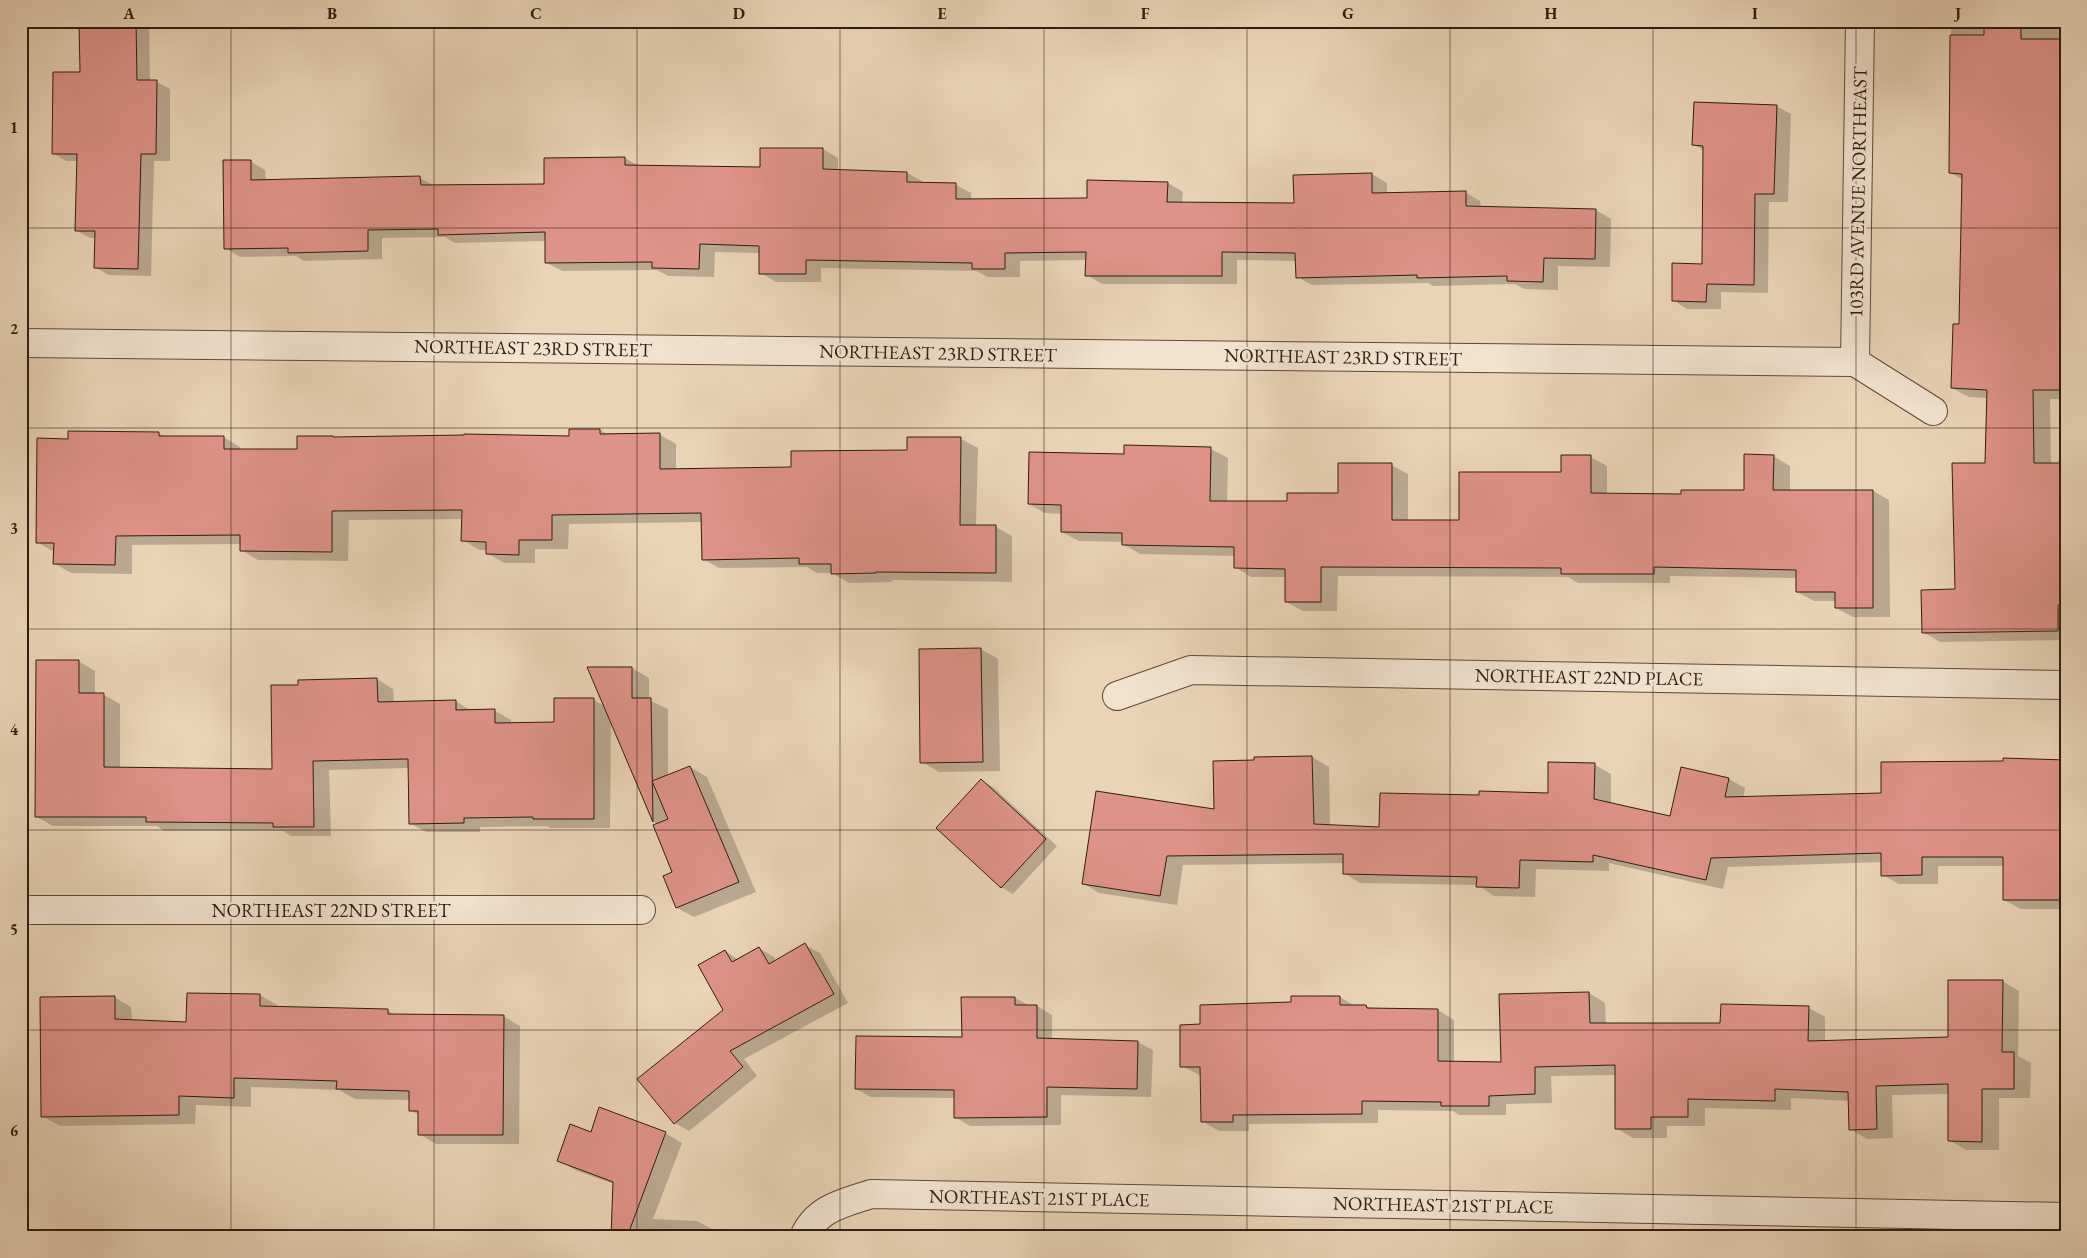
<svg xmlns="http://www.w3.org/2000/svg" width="2087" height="1258" font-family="'EB Garamond',serif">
<rect width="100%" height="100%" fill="#e9d4b6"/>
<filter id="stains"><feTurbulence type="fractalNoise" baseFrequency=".004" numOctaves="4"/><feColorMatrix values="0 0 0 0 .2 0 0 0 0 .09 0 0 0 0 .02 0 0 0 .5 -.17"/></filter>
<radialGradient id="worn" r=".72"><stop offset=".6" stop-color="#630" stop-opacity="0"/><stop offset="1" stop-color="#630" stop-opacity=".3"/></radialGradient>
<!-- shadow -->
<g fill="#0003">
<path d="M 81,21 L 149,21 L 150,82 L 157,82 L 170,89 L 170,161 L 154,161 L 151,276 L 109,275 L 96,268 L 96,238 L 90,238 L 76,230 L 78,161 L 66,161 L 53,153 L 82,73 Z"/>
<path d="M 265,21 L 325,21 L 325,29 L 280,30 Z"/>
<path d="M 1951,21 L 2066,23 L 2066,399 L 2050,399 L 2051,464 L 2066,464 L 2066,640 L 1940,642 L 1923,632 L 1956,591 L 1986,465 L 1988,398 L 1969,397 L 1952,388 L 1960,325 L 1963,180 L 1951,173 Z"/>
<path d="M 1776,106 L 1791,114 L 1788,202 L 1769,202 L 1768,293 L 1721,292 L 1721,309 L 1687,309 L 1673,300 L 1703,265 L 1705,151 L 1694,145 Z"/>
<path d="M 761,149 L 823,149 L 838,158 L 838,171 L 907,173 L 922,181 L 922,184 L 956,185 L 971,193 L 971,200 L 1088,199 L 1168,183 L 1183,192 L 1182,204 L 1295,205 L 1372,174 L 1387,183 L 1387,194 L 1465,192 L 1480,201 L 1481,208 L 1596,210 L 1611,219 L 1610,267 L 1558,266 L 1558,290 L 1524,289 L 1515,284 L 1433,286 L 1428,283 L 1312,285 L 1297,277 L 1297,261 L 1237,260 L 1237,284 L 1102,284 L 1087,275 L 1087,260 L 1020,261 L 1020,277 L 988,277 L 976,271 L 821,268 L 821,282 L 776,282 L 761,273 L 761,253 L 715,252 L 714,277 L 668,276 L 657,270 L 562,271 L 547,263 L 546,241 L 455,243 L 445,237 L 382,238 L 382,259 L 304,261 L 296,256 L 240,257 L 225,248 L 250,161 L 265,170 L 266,181 L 420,178 L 435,186 L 545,185 L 625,158 L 639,166 L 761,168 Z"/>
<path d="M 600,430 L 609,435 L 659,434 L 676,444 L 676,470 L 793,468 L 908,451 L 908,438 L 961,439 L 978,448 L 976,526 L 996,527 L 1012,536 L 1012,582 L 892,580 L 893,582 L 849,583 L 832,573 L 817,573 L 807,567 L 719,568 L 703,559 L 702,522 L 569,524 L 568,549 L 535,549 L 535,563 L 504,563 L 487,553 L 487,550 L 479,550 L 463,540 L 463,519 L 349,520 L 348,561 L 258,560 L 241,550 L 241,544 L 132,545 L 132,574 L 71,573 L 55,564 L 54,552 L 37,542 L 70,440 L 70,432 L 159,434 L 166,437 L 223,437 L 240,447 L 240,450 L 298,450 L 335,438 L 570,437 Z"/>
<path d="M 1126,447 L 1211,449 L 1228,458 L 1227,503 L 1288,503 L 1340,494 L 1391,465 L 1408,474 L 1408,521 L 1460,521 L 1562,474 L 1591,457 L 1607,466 L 1607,495 L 1682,495 L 1745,491 L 1773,456 L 1790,466 L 1790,492 L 1873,491 L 1889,500 L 1890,617 L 1853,617 L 1836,608 L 1836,601 L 1814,601 L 1797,592 L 1797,578 L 1670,576 L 1670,583 L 1578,583 L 1568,577 L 1338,576 L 1337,611 L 1303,611 L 1286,602 L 1286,577 L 1251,577 L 1235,567 L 1235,556 L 1140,554 L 1123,544 L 1124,542 L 1079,541 L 1062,532 L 1063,514 L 1045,513 L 1029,504 L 1125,455 Z"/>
<path d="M 981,649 L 998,659 L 1000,771 L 939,772 L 922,762 L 920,650 Z"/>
<path d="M 78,661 L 95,671 L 95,695 L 104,695 L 120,704 L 120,768 L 274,770 L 299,686 L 377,679 L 393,689 L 394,702 L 455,701 L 472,711 L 494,710 L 511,720 L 511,724 L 556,723 L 594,700 L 604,706 L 632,668 L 649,678 L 649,700 L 668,709 L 668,776 L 690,767 L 707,777 L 756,892 L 694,917 L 677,908 L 664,876 L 673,873 L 658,824 L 652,821 L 611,721 L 610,828 L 551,828 L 547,826 L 480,827 L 480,832 L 426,832 L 410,823 L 409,768 L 329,770 L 331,836 L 291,836 L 283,831 L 164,831 L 157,826 L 53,826 L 37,817 Z"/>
<path d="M 1312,757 L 1329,767 L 1330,826 L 1380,828 L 1480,796 L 1549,794 L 1595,765 L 1611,774 L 1611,804 L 1671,817 L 1682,769 L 1729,779 L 1745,788 L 1743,798 L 1882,794 L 2066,761 L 2066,909 L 2021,909 L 2004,900 L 2004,866 L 1938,866 L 1938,884 L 1899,884 L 1883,875 L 1883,862 L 1728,867 L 1723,889 L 1609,863 L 1609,871 L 1536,869 L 1535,897 L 1494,896 L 1478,885 L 1360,883 L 1344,873 L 1344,863 L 1183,865 L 1177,905 L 1099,893 L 1083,883 L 1215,811 L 1256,762 L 1255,758 Z"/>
<path d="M 982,781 L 993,787 L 1057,846 L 1013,894 L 1001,887 Z"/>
<path d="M 805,945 L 820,953 L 848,1003 L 744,1059 L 757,1076 L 689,1131 L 675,1123 L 724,1010 L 725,951 L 739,960 L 759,948 L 774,957 L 776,961 Z"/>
<path d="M 2002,981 L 2019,991 L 2018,1056 L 2031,1063 L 2030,1098 L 1999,1098 L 1999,1150 L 1966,1150 L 1949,1140 L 1949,1094 L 1892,1095 L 1893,1138 L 1867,1139 L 1850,1129 L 1849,1101 L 1791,1098 L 1791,1110 L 1705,1108 L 1705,1126 L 1667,1126 L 1667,1138 L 1633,1138 L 1616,1128 L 1616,1075 L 1551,1076 L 1552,1103 L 1506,1104 L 1506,1115 L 1459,1115 L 1453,1111 L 1378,1110 L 1378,1123 L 1249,1124 L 1249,1131 L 1219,1131 L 1202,1121 L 1201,1076 L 1182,1066 L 1201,1026 L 1292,1004 L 1340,997 L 1355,1006 L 1366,1006 L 1372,1009 L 1438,1010 L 1454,1020 L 1454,1062 L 1502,1063 L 1589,993 L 1605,1003 L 1606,1024 L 1722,1024 L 1809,1008 L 1825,1017 L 1825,1042 L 1950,1039 Z"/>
<path d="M 260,995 L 277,1005 L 277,1008 L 387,1010 L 397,1016 L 503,1016 L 520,1026 L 519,1144 L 436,1144 L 419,1134 L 419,1115 L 410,1110 L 410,1100 L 355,1099 L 339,1090 L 251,1087 L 251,1107 L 196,1105 L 195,1124 L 60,1126 L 42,1116 L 114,997 L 131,1007 L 132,1021 L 187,1023 Z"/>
<path d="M 963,998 L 1015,998 L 1030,1006 L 1037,1006 L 1052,1015 L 1052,1039 L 1138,1042 L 1153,1050 L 1151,1097 L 1061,1095 L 1061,1125 L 970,1126 L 955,1117 L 955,1098 L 871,1097 L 856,1089 L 963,1038 Z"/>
<path d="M 591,1133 L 665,1133 L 682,1143 L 653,1219 L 697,1221 L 714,1230 L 713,1237 L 612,1237 L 614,1184 L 575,1170 L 559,1160 Z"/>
</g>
<!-- building -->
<g fill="#df9288" stroke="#301c12">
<path d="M 79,21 L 136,21 L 137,80 L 157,80 L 156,154 L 141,154 L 138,269 L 94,268 L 95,231 L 75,231 L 77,154 L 52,154 L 53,72 L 80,72 Z"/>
<path d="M 1984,22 L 2021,22 L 2021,39 L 2066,39 L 2066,390 L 2033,390 L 2034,463 L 2066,463 L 2066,605 L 2058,605 L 2058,631 L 1922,633 L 1921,590 L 1955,589 L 1952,463 L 1985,463 L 1987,390 L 1951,388 L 1953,324 L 1959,324 L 1962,174 L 1949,173 L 1950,35 L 1984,35 Z"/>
<path d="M 1694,102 L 1777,105 L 1774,194 L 1755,194 L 1754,285 L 1707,284 L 1706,302 L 1672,301 L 1672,263 L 1702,264 L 1703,146 L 1692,145 Z"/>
<path d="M 760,148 L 823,148 L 823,169 L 907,172 L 907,182 L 956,183 L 956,199 L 1087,198 L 1087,180 L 1168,182 L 1167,202 L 1294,203 L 1293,175 L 1372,173 L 1372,193 L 1466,191 L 1466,206 L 1596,209 L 1595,259 L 1544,258 L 1543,282 L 1507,281 L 1507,276 L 1417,278 L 1417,275 L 1296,278 L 1295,253 L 1222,252 L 1222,276 L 1085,276 L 1086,252 L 1005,253 L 1005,269 L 972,269 L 972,263 L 806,260 L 806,274 L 759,274 L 759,246 L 700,244 L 699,269 L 652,268 L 652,262 L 545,263 L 545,232 L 438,235 L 438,229 L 368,230 L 368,251 L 288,253 L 288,248 L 224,249 L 223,160 L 251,160 L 251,180 L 420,176 L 421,185 L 544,184 L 544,158 L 625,157 L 625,165 L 760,167 Z"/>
<path d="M 569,429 L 600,429 L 600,434 L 660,433 L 660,469 L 791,467 L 791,451 L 907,450 L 907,437 L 961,437 L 960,525 L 996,525 L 996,573 L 876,572 L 876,573 L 831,574 L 831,564 L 799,564 L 799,558 L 702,560 L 701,513 L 552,515 L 552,540 L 519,540 L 519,555 L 486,554 L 486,542 L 461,541 L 462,510 L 332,511 L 332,552 L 240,551 L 240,535 L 116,536 L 115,565 L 53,564 L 54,543 L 36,543 L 37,438 L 68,439 L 68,431 L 159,432 L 159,436 L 224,436 L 224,449 L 297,449 L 297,436 L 333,436 L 333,437 L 464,435 L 464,434 L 569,436 Z"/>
<path d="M 1124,445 L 1211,447 L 1210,501 L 1287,501 L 1287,493 L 1338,493 L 1338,463 L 1392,463 L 1392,520 L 1459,520 L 1459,472 L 1561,472 L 1561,455 L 1591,455 L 1591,493 L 1681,494 L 1681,490 L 1744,490 L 1744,454 L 1774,455 L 1773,490 L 1873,490 L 1873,608 L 1835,608 L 1835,592 L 1796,592 L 1796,570 L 1654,567 L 1654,574 L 1561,574 L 1561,568 L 1321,567 L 1321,602 L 1285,602 L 1285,569 L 1234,568 L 1234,547 L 1122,545 L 1122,533 L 1061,532 L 1061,505 L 1028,504 L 1029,452 L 1124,454 Z"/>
<path d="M 981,648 L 983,762 L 920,763 L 919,649 Z"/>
<path d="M 36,660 L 79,660 L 79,693 L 104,693 L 104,767 L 272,769 L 271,685 L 298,685 L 298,680 L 377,678 L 378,702 L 456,700 L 456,710 L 495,709 L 495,723 L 554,722 L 554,698 L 594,698 L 594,819 L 533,819 L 533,817 L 464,818 L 464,823 L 409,824 L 408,759 L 313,761 L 314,827 L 273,827 L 273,823 L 146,822 L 146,817 L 35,817 Z"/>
<path d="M 587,667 L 632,667 L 632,698 L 651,698 L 653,822 Z"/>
<path d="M 1312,756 L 1314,824 L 1379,827 L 1380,793 L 1479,795 L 1479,791 L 1548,793 L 1548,762 L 1595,763 L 1594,799 L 1670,816 L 1681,767 L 1729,778 L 1725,797 L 1881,793 L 1881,762 L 2003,761 L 2003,758 L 2066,760 L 2066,900 L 2003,900 L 2003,857 L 1922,857 L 1922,875 L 1881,876 L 1881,853 L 1711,858 L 1706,880 L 1593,855 L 1593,862 L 1520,860 L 1519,888 L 1476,887 L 1477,877 L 1343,874 L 1343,854 L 1167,856 L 1160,896 L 1082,884 L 1096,791 L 1214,809 L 1213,761 L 1254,760 L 1254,757 Z"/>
<path d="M 690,766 L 739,882 L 676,908 L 663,876 L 672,872 L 653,825 L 668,819 L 652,781 Z"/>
<path d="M 981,779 L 1046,839 L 1001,888 L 936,828 Z"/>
<path d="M 805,943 L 834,994 L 730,1051 L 743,1067 L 674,1124 L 637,1079 L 723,1010 L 698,965 L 725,950 L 732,962 L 759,947 L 769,964 Z"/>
<path d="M 1948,980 L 2003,980 L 2002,1052 L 2014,1052 L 2014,1089 L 1982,1089 L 1982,1142 L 1948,1141 L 1948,1084 L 1876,1086 L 1877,1129 L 1849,1130 L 1848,1092 L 1775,1089 L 1775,1101 L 1688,1099 L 1688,1117 L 1651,1117 L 1651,1129 L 1615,1129 L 1615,1065 L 1535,1067 L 1535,1094 L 1489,1096 L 1489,1106 L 1441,1106 L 1441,1102 L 1362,1101 L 1362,1114 L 1233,1115 L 1233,1122 L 1201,1122 L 1200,1067 L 1180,1067 L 1180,1025 L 1200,1024 L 1200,1005 L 1291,1002 L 1291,996 L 1340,996 L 1340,1005 L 1366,1005 L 1367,1008 L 1438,1009 L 1438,1061 L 1501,1062 L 1499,994 L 1589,992 L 1590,1023 L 1720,1023 L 1721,1004 L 1809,1006 L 1808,1041 L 1948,1037 Z"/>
<path d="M 187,993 L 260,994 L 260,1006 L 388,1009 L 388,1014 L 504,1015 L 503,1135 L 418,1135 L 418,1111 L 409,1111 L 409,1091 L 336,1089 L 337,1081 L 234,1078 L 234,1098 L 179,1096 L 179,1115 L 41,1117 L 40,997 L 115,996 L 115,1019 L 186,1022 Z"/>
<path d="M 961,997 L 1015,997 L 1015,1005 L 1037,1005 L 1037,1038 L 1138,1041 L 1137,1089 L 1047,1087 L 1047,1117 L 954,1118 L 954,1090 L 855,1089 L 856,1036 L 962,1037 Z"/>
<path d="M 599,1107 L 666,1132 L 627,1237 L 611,1237 L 613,1182 L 557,1161 L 570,1124 L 591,1132 Z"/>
</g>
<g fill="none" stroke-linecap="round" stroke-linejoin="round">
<defs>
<g id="minor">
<path d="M 21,343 L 1855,362"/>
<path d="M 1855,362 L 1860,21"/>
<path d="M 1855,362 L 1933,411"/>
<path d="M 1117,696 L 1191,670 L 2066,685"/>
<path d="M 21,910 L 641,910"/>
<path d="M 804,1237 C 816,1208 844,1203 871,1194 L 2066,1217"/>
</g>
</defs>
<!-- minor casing -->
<use href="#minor" stroke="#5e4a3b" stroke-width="30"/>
<!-- minor -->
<use href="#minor" stroke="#f1e3d0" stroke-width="28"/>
</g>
<!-- grid -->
<path fill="none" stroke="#301c12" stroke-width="1" stroke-opacity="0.55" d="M 231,21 L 231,1237M 434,21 L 434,1237M 637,21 L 637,1237M 840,21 L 840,1237M 1044,21 L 1044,1237M 1247,21 L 1247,1237M 1450,21 L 1450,1237M 1653,21 L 1653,1237M 1856,21 L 1856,1237M 21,228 L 2066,228M 21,428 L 2066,428M 21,629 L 2066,629M 21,830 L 2066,830M 21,1030 L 2066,1030"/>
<g text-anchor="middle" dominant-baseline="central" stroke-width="5" stroke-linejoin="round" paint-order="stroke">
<!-- street labels -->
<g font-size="19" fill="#301c12" stroke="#f1e3d0">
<text transform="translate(1858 192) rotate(-89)">103RD AVENUE NORTHEAST</text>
<text transform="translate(533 348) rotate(1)">NORTHEAST 23RD STREET</text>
<text transform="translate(938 353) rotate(1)">NORTHEAST 23RD STREET</text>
<text transform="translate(1343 357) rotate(1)">NORTHEAST 23RD STREET</text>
<text transform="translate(1589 677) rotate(1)">NORTHEAST 22ND PLACE</text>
<text x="331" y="910">NORTHEAST 22ND STREET</text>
<text transform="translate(1039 1198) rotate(1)">NORTHEAST 21ST PLACE</text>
<text transform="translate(1443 1205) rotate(1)">NORTHEAST 21ST PLACE</text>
</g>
</g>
<!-- margin -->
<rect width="2087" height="1258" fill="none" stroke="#e9d4b6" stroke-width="55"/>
<rect x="28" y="28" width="2032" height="1202" fill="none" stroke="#301c12" stroke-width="2"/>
<g font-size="16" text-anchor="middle" font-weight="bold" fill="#301c12">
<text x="129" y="19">A</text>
<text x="332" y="19">B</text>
<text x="536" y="19">C</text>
<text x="739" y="19">D</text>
<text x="942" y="19">E</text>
<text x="1145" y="19">F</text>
<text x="1348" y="19">G</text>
<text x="1551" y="19">H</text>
<text x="1755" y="19">I</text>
<text x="1958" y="19">J</text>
<text x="14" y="133">1</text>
<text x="14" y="334">2</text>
<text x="14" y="534">3</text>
<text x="14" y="735">4</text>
<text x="14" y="935">5</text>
<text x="14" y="1136">6</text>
</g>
<rect width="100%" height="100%" filter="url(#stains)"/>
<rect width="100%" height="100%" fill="url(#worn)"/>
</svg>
